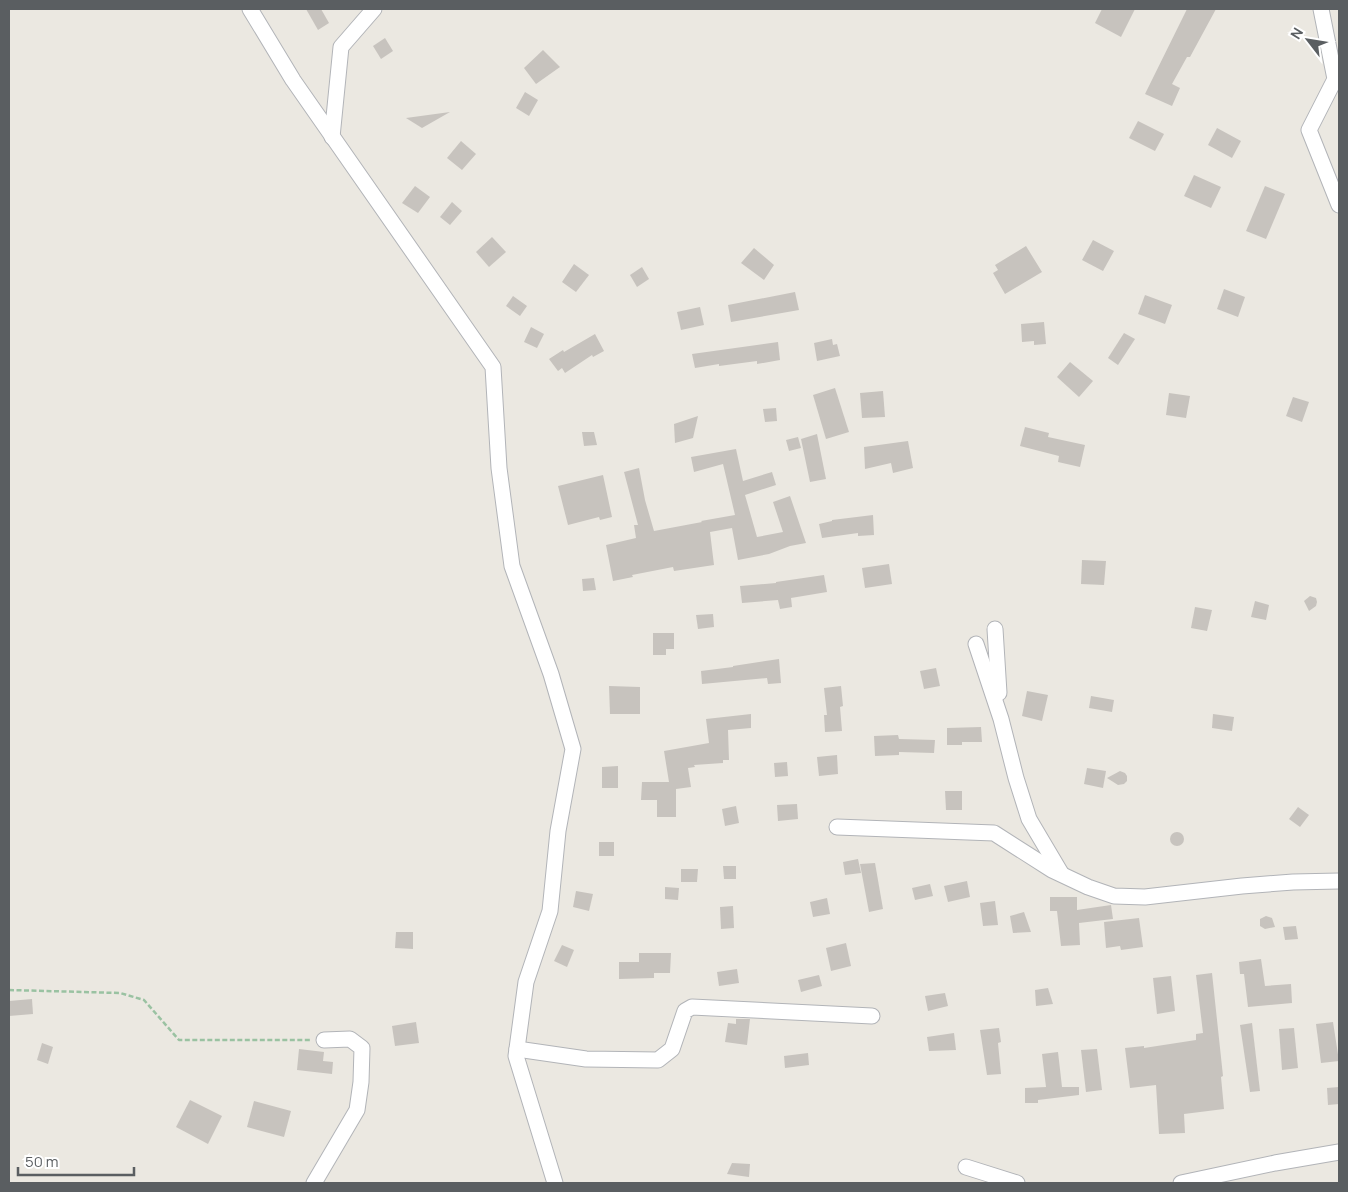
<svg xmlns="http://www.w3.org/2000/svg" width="1348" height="1192" font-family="Manrope,sans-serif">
<rect width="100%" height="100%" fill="#ebe8e1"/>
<!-- building -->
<g fill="#c7c3be">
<path d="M 306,9 L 321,9 L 329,23 L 318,30 Z"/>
<path d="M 1102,9 L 1135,9 L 1121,37 L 1095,23 Z"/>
<path d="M 1187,9 L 1216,9 L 1190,57 L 1187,57 L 1172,84 L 1180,88 L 1172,106 L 1145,94 Z"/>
<path d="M 385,38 L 393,51 L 381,59 L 373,46 Z"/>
<path d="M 543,50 L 560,67 L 536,84 L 524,68 Z"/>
<path d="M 525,92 L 538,100 L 529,116 L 516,108 Z"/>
<path d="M 450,112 L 422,128 L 406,118 Z"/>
<path d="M 1138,121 L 1164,134 L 1155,151 L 1129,138 Z"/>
<path d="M 1217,128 L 1241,141 L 1232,158 L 1208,145 Z"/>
<path d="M 461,141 L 476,154 L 462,170 L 447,158 Z"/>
<path d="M 1194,175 L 1221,187 L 1211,208 L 1184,196 Z"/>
<path d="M 415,186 L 430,197 L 418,213 L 402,203 Z"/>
<path d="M 1265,186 L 1285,194 L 1266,239 L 1246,231 Z"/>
<path d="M 452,202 L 462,211 L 450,225 L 440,217 Z"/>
<path d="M 492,237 L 506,252 L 489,267 L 476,252 Z"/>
<path d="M 1093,240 L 1114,251 L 1103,271 L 1082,260 Z"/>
<path d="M 1026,246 L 1042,272 L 1005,294 L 993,273 L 998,270 L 995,265 Z"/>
<path d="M 754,248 L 774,265 L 764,280 L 741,263 Z"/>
<path d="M 574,264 L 589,275 L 576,292 L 562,282 Z"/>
<path d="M 642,267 L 649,279 L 637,287 L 630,275 Z"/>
<path d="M 1224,289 L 1245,297 L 1238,317 L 1217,309 Z"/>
<path d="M 795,292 L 799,310 L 731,322 L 728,305 Z"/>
<path d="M 1145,295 L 1172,305 L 1165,324 L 1138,314 Z"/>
<path d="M 513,296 L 527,306 L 520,316 L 506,306 Z"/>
<path d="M 700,307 L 704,325 L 681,330 L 677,312 Z"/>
<path d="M 1044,322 L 1046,344 L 1034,345 L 1034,341 L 1022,342 L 1021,324 Z"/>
<path d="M 531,327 L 544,334 L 537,348 L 524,342 Z"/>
<path d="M 1124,333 L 1135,339 L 1118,365 L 1108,358 Z"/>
<path d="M 595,334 L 604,351 L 593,357 L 592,355 L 565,373 L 562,368 L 558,371 L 549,359 L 563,350 L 564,352 Z"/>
<path d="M 832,339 L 833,345 L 837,344 L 840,356 L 817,361 L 814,343 Z"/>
<path d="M 778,342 L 780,360 L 757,364 L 757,361 L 719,366 L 719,364 L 695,368 L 692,354 Z"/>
<path d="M 1070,362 L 1093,381 L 1079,397 L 1057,377 Z"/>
<path d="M 835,388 L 849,432 L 826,439 L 813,395 Z"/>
<path d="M 883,391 L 885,417 L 862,418 L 860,393 Z"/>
<path d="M 1169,393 L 1190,396 L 1186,418 L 1166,415 Z"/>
<path d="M 1293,397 L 1309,402 L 1302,422 L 1286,416 Z"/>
<path d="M 776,408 L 777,421 L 765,422 L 763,409 Z"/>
<path d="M 698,416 L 693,438 L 675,443 L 674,424 Z"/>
<path d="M 1025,427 L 1049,433 L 1048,437 L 1085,445 L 1080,467 L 1058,462 L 1059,456 L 1020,446 Z"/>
<path d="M 582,432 L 594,432 L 597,445 L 584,446 Z"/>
<path d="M 817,434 L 826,479 L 810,482 L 801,439 Z"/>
<path d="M 798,437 L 801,448 L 789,451 L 786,440 Z"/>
<path d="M 908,441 L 913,468 L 893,473 L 891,463 L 865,469 L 864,447 Z"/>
<path d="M 736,449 L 743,481 L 772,472 L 776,485 L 745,495 L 757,537 L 783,532 L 773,502 L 790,496 L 806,543 L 790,546 L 769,554 L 738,560 L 732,528 L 710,532 L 714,565 L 674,571 L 673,567 L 632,575 L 633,577 L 613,581 L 606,545 L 636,538 L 634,525 L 638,525 L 624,472 L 639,468 L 645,500 L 654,531 L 702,522 L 701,521 L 735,515 L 723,464 L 694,472 L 691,457 Z"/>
<path d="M 603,475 L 612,517 L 600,520 L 599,517 L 568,525 L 558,486 Z"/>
<path d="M 873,515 L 874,535 L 858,536 L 858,533 L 822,538 L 819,524 L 832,521 L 832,520 Z"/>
<path d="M 1082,560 L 1106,561 L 1104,585 L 1081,584 Z"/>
<path d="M 889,564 L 892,584 L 865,588 L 862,568 Z"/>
<path d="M 824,575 L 827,592 L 791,598 L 792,607 L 780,609 L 778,600 L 742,603 L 740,586 L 776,583 L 776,582 Z"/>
<path d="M 594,578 L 596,590 L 583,591 L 582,579 Z"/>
<path d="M 1310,596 L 1316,598 L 1317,602 L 1316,606 L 1309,611 L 1304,601 Z"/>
<path d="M 1255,601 L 1269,605 L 1266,620 L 1251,617 Z"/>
<path d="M 1195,607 L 1212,610 L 1207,631 L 1191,628 Z"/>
<path d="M 713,614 L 714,627 L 698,629 L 696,615 Z"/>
<path d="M 653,633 L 674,633 L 674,649 L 666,649 L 666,655 L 653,655 Z"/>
<path d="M 779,659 L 781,683 L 768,684 L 767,678 L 702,684 L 701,671 L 733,667 L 733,666 Z"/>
<path d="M 936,668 L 940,686 L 924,689 L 920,671 Z"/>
<path d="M 609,686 L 640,687 L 640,714 L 610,714 Z"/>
<path d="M 841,686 L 843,706 L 840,707 L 842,731 L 825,732 L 824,715 L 827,715 L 824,688 Z"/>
<path d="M 1027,691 L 1048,695 L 1042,721 L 1022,716 Z"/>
<path d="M 1091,696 L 1114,700 L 1112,712 L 1089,708 Z"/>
<path d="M 751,714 L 751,728 L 728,730 L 729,760 L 723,760 L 723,763 L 694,765 L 695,767 L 688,768 L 691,787 L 676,789 L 676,817 L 657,817 L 657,800 L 641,800 L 642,782 L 669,782 L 664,751 L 709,743 L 706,719 Z"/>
<path d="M 1213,714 L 1234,717 L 1232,731 L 1212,728 Z"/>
<path d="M 981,727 L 982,742 L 962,742 L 962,745 L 947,745 L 947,728 Z"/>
<path d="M 898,735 L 899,739 L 935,740 L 934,753 L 899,752 L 899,755 L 875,756 L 874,736 Z"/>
<path d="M 837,755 L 838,774 L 819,776 L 817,757 Z"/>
<path d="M 787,762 L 788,776 L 775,777 L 774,763 Z"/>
<path d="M 618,766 L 618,788 L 602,788 L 602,767 Z"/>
<path d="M 1087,768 L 1106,771 L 1103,788 L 1084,784 Z"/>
<path d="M 1120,771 L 1125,773 L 1127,776 L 1127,781 L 1124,784 L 1118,785 L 1107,778 Z"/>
<path d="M 945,791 L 962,791 L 962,810 L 946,810 Z"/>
<path d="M 797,804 L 798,819 L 778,821 L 777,805 Z"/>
<path d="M 736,806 L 739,823 L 725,826 L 722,809 Z"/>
<path d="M 1298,807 L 1309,815 L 1300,827 L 1289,819 Z"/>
<circle cx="1177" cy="839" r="7"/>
<rect x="599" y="842" width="15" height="14"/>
<path d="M 858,859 L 861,873 L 845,875 L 843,862 Z"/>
<path d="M 875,863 L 883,909 L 869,912 L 860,864 Z"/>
<path d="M 723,866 L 736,866 L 736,879 L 724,879 Z"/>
<path d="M 681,869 L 698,869 L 697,882 L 681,882 Z"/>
<path d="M 967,881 L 970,897 L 948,902 L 944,886 Z"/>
<path d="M 930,884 L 933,896 L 915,900 L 912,888 Z"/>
<path d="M 665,887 L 679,888 L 678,900 L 665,899 Z"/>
<path d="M 576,891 L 593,894 L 589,911 L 573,907 Z"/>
<path d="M 1050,897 L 1077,897 L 1077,910 L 1111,905 L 1113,919 L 1079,923 L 1080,945 L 1061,946 L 1057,911 L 1050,911 Z"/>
<path d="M 827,898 L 830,914 L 813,917 L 810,902 Z"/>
<path d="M 995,901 L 998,925 L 983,926 L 980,903 Z"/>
<path d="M 733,906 L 734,928 L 721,929 L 720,907 Z"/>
<path d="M 1024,912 L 1031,932 L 1013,933 L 1010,916 Z"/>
<path d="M 1266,916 L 1272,918 L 1275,927 L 1265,929 L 1260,926 L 1260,919 Z"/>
<path d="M 1139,918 L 1143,947 L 1121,950 L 1120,946 L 1106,948 L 1104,922 Z"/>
<path d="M 1296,926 L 1298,939 L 1285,940 L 1283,927 Z"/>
<path d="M 396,932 L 413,932 L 413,949 L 395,948 Z"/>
<path d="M 846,943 L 851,966 L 831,971 L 826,948 Z"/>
<path d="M 562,945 L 574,950 L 567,967 L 554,961 Z"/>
<path d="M 639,953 L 671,953 L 670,973 L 654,973 L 654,978 L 619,979 L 619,962 L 639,962 Z"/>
<path d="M 1261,959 L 1265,986 L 1291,984 L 1292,1003 L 1248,1007 L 1244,974 L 1240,974 L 1239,962 Z"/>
<path d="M 737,969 L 739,983 L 719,986 L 717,972 Z"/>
<path d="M 1212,973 L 1223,1076 L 1221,1077 L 1224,1109 L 1184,1114 L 1185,1133 L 1159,1134 L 1156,1085 L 1130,1088 L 1125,1048 L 1144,1046 L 1144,1048 L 1196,1040 L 1196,1034 L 1203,1033 L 1196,975 Z"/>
<path d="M 819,975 L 822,986 L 801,992 L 798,980 Z"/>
<path d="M 1171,976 L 1175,1011 L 1157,1014 L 1153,978 Z"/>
<path d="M 1048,988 L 1053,1004 L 1036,1006 L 1035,990 Z"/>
<path d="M 945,993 L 948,1006 L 928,1011 L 925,996 Z"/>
<path d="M 32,999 L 33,1014 L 9,1016 L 9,1001 Z"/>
<path d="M 736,1019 L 750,1019 L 747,1045 L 725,1042 L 728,1023 L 736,1024 Z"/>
<path d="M 416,1022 L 419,1043 L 395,1046 L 392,1026 Z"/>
<path d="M 1333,1022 L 1339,1061 L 1321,1063 L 1316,1024 Z"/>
<path d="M 1252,1023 L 1260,1091 L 1250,1092 L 1240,1025 Z"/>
<path d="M 999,1028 L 1001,1042 L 998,1043 L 1001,1074 L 987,1075 L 980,1030 Z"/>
<path d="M 1294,1028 L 1298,1068 L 1282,1070 L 1279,1029 Z"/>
<path d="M 954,1033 L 956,1050 L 929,1051 L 927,1037 Z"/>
<path d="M 42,1043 L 53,1047 L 48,1064 L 37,1060 Z"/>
<path d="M 299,1049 L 324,1052 L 323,1061 L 333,1062 L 332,1074 L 297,1070 Z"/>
<path d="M 1097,1049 L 1102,1090 L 1086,1092 L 1081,1050 Z"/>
<path d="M 1058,1052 L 1062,1087 L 1079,1087 L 1079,1095 L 1038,1100 L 1038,1103 L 1025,1103 L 1025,1088 L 1046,1087 L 1042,1054 Z"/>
<path d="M 808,1053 L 809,1065 L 785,1068 L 784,1056 Z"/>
<path d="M 1339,1087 L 1339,1104 L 1328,1105 L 1327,1088 Z"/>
<path d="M 190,1100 L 222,1116 L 208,1144 L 176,1127 Z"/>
<path d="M 254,1101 L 291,1111 L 284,1137 L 247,1127 Z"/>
<path d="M 732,1163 L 750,1164 L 749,1177 L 727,1174 Z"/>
</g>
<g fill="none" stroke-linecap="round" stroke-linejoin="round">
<defs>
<g id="street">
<path d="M 250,9 L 293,80 L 493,367 L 499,468 L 512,566 L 551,674 L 573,749 L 558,831 L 550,911 L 526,982 L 516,1056 L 555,1183"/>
<path d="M 1321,9 L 1335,79 L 1309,130 L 1339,205"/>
<path d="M 332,137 L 341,47 L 374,9"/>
<path d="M 995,629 L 999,693"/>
<path d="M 976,644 L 1001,719 L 1016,778 L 1029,819 L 1061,873"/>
<path d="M 837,827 L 994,833 L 1052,870 L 1088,887 L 1114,896 L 1145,897 L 1242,886 L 1293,882 L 1339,881"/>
<path d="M 517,1049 L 586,1059 L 658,1060 L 672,1049 L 685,1011 L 692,1007 L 872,1016"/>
<path d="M 966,1167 L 1017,1183"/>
<path d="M 314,1183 L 357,1110 L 361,1082 L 362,1048 L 350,1039 L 324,1040"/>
<path d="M 1181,1183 L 1275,1163 L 1339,1152"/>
</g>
</defs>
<!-- street casing -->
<use href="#street" stroke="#b2b4b8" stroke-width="17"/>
<!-- path -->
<path stroke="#9ac2a2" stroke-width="2.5" stroke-dasharray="5 2.5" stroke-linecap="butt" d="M 9,990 L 120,993 L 144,1000 L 179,1040 L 310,1040"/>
<!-- street -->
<use href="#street" stroke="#fff" stroke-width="15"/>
</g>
<!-- border -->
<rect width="1348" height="1192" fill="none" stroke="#5a5e61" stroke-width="20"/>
<!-- north arrow -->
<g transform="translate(1308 40) rotate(301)" stroke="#ffffff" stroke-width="4" paint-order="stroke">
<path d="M0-4L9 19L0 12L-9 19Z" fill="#5a5e61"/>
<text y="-8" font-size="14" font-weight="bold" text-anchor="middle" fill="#5a5e61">N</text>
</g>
<!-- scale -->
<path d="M18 1167v8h116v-8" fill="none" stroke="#5a5e61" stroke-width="2.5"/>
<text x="25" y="1167" font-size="15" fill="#5a5e61" stroke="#ffffff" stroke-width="4" paint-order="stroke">50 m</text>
</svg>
